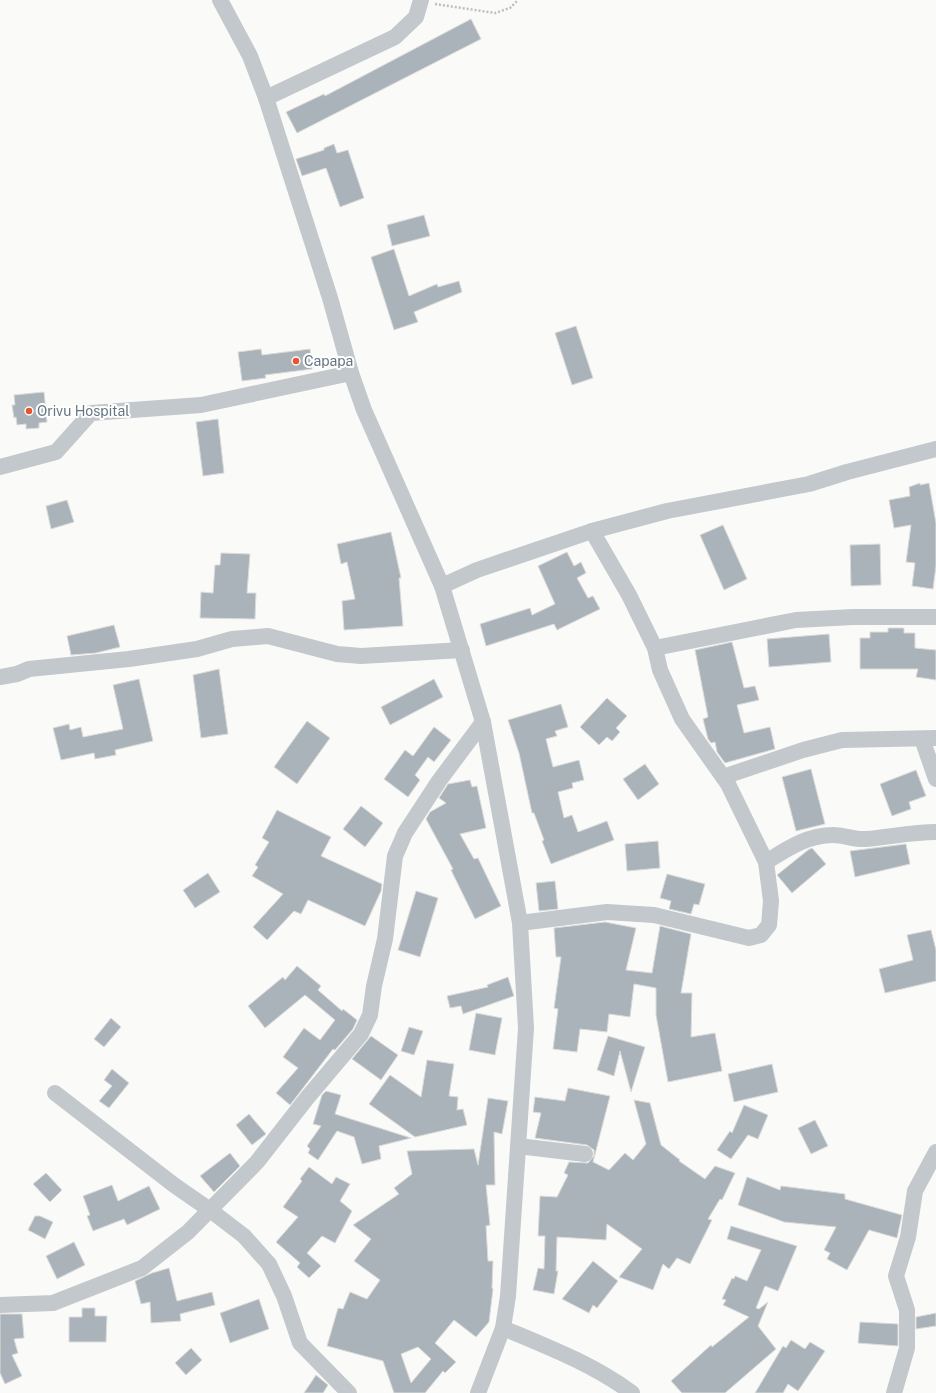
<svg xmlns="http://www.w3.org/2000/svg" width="936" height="1393" font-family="'Public Sans',sans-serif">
<rect width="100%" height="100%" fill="#fafaf8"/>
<!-- building -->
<g fill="#aab3b9" stroke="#dcdcda" fill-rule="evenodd">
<path d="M 471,19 L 481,39 L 297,133 L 286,112 L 324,94 L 325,96 Z"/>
<path d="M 334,144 L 337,153 L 348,150 L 364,198 L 340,207 L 326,168 L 302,176 L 296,159 L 324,150 L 324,148 Z"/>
<path d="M 424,215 L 430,236 L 392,246 L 387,225 Z"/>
<path d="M 394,249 L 409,296 L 437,284 L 438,287 L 459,281 L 462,292 L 414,312 L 418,322 L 394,330 L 371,257 Z"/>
<path d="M 576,326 L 593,378 L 572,385 L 555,333 Z"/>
<path d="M 261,349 L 262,355 L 310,349 L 312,369 L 265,375 L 266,378 L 242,381 L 238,352 Z"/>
<path d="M 44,392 L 47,422 L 39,423 L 39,428 L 26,429 L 26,424 L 17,425 L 16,417 L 14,418 L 12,405 L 15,405 L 14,395 Z"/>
<path d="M 218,419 L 224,473 L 203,476 L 196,422 Z"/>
<path d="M 920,483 L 920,485 L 929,483 L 936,523 L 936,566 L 933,589 L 912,586 L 915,563 L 906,562 L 911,525 L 894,528 L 889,500 L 910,496 L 909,487 Z"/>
<path d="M 67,500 L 74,522 L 51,529 L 46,506 Z"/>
<path d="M 723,525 L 747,579 L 724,590 L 700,535 Z"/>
<path d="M 391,532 L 401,578 L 399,578 L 403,626 L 344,630 L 342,601 L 355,599 L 347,562 L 341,564 L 337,544 Z"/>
<path d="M 880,544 L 881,585 L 851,586 L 850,545 Z"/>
<path d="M 567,552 L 574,566 L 581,562 L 586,573 L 577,578 L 588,598 L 593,596 L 600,609 L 557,630 L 554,624 L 486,646 L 480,624 L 530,608 L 532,615 L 555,604 L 538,566 Z"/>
<path d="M 221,553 L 250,554 L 247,593 L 256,593 L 255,619 L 200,618 L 201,592 L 213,593 L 215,565 L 220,565 Z"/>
<path d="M 114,625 L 120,647 L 96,653 L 71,655 L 67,636 Z"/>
<path d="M 888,628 L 904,628 L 904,633 L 915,633 L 915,648 L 936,650 L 936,680 L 916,677 L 918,669 L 860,669 L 860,638 L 870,638 L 870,632 L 888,632 Z"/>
<path d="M 829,634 L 831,662 L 769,667 L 767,639 Z"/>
<path d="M 732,642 L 744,688 L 755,686 L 759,700 L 737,705 L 744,733 L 770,727 L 775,749 L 725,763 L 717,752 L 715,742 L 711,743 L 708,739 L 703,719 L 708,717 L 695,650 Z"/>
<path d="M 219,669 L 228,734 L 201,738 L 193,675 Z"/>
<path d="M 139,679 L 153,741 L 115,750 L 116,755 L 95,759 L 94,753 L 61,760 L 53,728 L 69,724 L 70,730 L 81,727 L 83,737 L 123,729 L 113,685 Z"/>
<path d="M 434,679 L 443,697 L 390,725 L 381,707 Z"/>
<path d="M 607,698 L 627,716 L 616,728 L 620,732 L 612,741 L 607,737 L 599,745 L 580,727 Z"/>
<path d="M 561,704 L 568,727 L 555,731 L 557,736 L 546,739 L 553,767 L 579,760 L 584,780 L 572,783 L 573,788 L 558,792 L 564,818 L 572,815 L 578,832 L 607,821 L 614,840 L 551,864 L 542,841 L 544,840 L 534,813 L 532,813 L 519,753 L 508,720 Z"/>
<path d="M 307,721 L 330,738 L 297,784 L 274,767 Z"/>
<path d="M 434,727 L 451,740 L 434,762 L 428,757 L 415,775 L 420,780 L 408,797 L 384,779 L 405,750 L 413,756 Z"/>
<path d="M 645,764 L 659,784 L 638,800 L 623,779 Z"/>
<path d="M 811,769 L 825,824 L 796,831 L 782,777 Z"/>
<path d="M 916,770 L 926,796 L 909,802 L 911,809 L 892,816 L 880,784 Z"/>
<path d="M 470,780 L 472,787 L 477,786 L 486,828 L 460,834 L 474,859 L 478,858 L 501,906 L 475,919 L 451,870 L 453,869 L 426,819 L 430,812 L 446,803 L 439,798 L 448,784 Z"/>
<path d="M 361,806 L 383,823 L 365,847 L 343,829 Z"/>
<path d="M 277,810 L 331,837 L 321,856 L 382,884 L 381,891 L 365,926 L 308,900 L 301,914 L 294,911 L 267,940 L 253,927 L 283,894 L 252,876 L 258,867 L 255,865 L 269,842 L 262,838 Z"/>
<path d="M 658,841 L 660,868 L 627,871 L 625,844 Z"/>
<path d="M 906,844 L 910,864 L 855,877 L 850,851 Z"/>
<path d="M 812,848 L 826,864 L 792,893 L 777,875 L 808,850 Z"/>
<path d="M 208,873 L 220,892 L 195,908 L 183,890 Z"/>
<path d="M 667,874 L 705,884 L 699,905 L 694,904 L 691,914 L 669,909 L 671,901 L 660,898 Z"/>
<path d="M 555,881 L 558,909 L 539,911 L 536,883 Z"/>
<path d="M 416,891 L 438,898 L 420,957 L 398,950 Z"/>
<path d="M 605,922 L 636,928 L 626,970 L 652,973 L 660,926 L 691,934 L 681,993 L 692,993 L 691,1037 L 715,1033 L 722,1071 L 668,1082 L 656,1015 L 656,988 L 634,984 L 630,1017 L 609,1014 L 607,1032 L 580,1029 L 577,1052 L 553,1049 L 558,1009 L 554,1008 L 561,957 L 556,957 L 554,928 Z"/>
<path d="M 931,930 L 936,950 L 936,981 L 885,993 L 879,969 L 913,960 L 907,935 Z"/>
<path d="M 297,966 L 321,986 L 318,990 L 342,1011 L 343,1009 L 357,1020 L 353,1029 L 335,1050 L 333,1049 L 290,1105 L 276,1093 L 298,1068 L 283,1057 L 304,1028 L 320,1040 L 335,1020 L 305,995 L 265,1028 L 248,1006 L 283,977 L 285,980 Z"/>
<path d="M 508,977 L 514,996 L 463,1014 L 461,1006 L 450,1008 L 447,996 L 488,987 L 487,985 Z"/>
<path d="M 476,1013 L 502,1018 L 495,1055 L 469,1050 Z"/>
<path d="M 111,1018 L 121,1027 L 104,1047 L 94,1039 Z"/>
<path d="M 409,1027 L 423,1031 L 414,1055 L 401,1051 Z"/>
<path d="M 371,1036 L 398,1055 L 381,1080 L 352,1059 Z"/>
<path d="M 608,1036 L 645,1047 L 631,1092 L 620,1051 L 614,1076 L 597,1070 Z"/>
<path d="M 427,1060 L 454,1064 L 449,1096 L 458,1097 L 457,1110 L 463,1109 L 467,1125 L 415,1137 L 369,1104 L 390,1075 L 421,1097 Z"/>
<path d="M 772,1064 L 778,1092 L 734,1102 L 728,1074 Z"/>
<path d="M 112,1069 L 129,1083 L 109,1108 L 99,1101 L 112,1086 L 104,1080 Z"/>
<path d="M 568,1088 L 610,1096 L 593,1162 L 609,1170 L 625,1153 L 633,1160 L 646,1144 L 634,1100 L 650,1103 L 661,1145 L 680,1160 L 679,1161 L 705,1179 L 715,1166 L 735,1173 L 722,1200 L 720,1199 L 708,1219 L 712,1220 L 690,1264 L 677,1258 L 669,1269 L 663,1264 L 653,1290 L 619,1277 L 642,1249 L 607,1224 L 606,1240 L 557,1237 L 556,1271 L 558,1271 L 554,1294 L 533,1290 L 538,1268 L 544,1269 L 545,1236 L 538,1236 L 540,1196 L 557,1197 L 568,1175 L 564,1173 L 569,1162 L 588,1163 L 594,1156 L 594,1150 L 587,1145 L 535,1138 L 541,1113 L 533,1112 L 535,1097 L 565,1101 Z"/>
<path d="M 326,1091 L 341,1095 L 335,1114 L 411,1138 L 379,1146 L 381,1159 L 362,1164 L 354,1137 L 337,1131 L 318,1160 L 308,1153 L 310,1149 L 307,1146 L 321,1126 L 313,1124 L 322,1095 Z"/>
<path d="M 488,1098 L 508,1101 L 502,1134 L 494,1132 L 495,1185 L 486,1185 L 490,1225 L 486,1226 L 488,1261 L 493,1261 L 492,1288 L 493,1289 L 489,1322 L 476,1337 L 454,1320 L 435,1343 L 456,1362 L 445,1373 L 443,1371 L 425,1393 L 394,1393 L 383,1361 L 327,1346 L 338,1308 L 343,1309 L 350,1292 L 367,1299 L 380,1280 L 354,1261 L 371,1239 L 353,1225 L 399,1194 L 394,1188 L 412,1174 L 407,1151 L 474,1149 L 478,1165 ZM 418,1347 L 431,1359 L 411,1383 L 401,1354 Z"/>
<path d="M 744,1105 L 768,1115 L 758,1139 L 748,1135 L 731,1159 L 717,1150 L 730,1131 L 732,1133 Z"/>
<path d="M 249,1114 L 266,1134 L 252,1145 L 236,1125 Z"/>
<path d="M 815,1120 L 828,1146 L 811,1154 L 798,1128 Z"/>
<path d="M 230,1153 L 240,1166 L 214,1192 L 200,1176 Z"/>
<path d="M 309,1167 L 332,1184 L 336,1177 L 350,1184 L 340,1201 L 352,1211 L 335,1243 L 322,1236 L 307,1253 L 321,1266 L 309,1278 L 297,1267 L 300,1263 L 276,1242 L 298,1217 L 283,1207 L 302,1181 L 300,1179 Z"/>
<path d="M 46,1173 L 62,1190 L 50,1202 L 33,1184 Z"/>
<path d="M 747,1177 L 780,1190 L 781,1186 L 845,1194 L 845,1199 L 902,1215 L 897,1238 L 869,1230 L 847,1270 L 827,1259 L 830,1253 L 824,1250 L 836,1227 L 784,1222 L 738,1205 Z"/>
<path d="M 112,1185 L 118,1201 L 149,1186 L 160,1209 L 127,1225 L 124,1219 L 93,1231 L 87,1216 L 90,1215 L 83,1196 Z"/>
<path d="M 35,1216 L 40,1216 L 53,1222 L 45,1239 L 28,1230 Z"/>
<path d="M 731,1226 L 797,1246 L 778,1291 L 765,1286 L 756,1308 L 759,1309 L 768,1302 L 758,1326 L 776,1349 L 725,1393 L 682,1393 L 671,1381 L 711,1345 L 712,1347 L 749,1317 L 723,1305 L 726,1300 L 722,1299 L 732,1278 L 734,1279 L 735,1276 L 747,1281 L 761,1250 L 727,1239 Z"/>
<path d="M 74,1242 L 85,1265 L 57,1279 L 46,1256 Z"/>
<path d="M 593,1261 L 618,1281 L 597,1308 L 593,1305 L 589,1313 L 562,1299 Z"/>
<path d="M 169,1268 L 177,1301 L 212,1292 L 215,1305 L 180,1314 L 181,1321 L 151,1323 L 150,1302 L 141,1304 L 135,1281 L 152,1273 Z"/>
<path d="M 259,1299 L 269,1329 L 230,1343 L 220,1313 Z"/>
<path d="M 82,1308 L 95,1308 L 95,1316 L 107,1316 L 106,1342 L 69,1342 L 69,1317 L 82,1317 Z"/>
<path d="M 936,1313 L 936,1326 L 916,1329 L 916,1317 Z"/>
<path d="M 0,1314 L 22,1314 L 24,1338 L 14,1339 L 18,1353 L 12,1355 L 22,1376 L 5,1384 L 0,1373 Z"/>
<path d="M 860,1322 L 898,1324 L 898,1346 L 858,1343 Z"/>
<path d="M 791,1340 L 805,1349 L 810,1342 L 825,1351 L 798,1391 L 788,1384 L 783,1393 L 755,1393 L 783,1346 L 786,1348 Z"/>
<path d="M 191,1348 L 202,1360 L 186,1375 L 175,1363 Z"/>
<path d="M 316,1375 L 328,1385 L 323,1393 L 304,1393 Z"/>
</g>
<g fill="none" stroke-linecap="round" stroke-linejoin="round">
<!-- path -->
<path stroke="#bbbfc2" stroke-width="2.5" stroke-dasharray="2 2" stroke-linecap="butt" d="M 435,4 L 495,13 L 510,8 L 518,0"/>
<!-- street -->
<g stroke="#c3c8cc" stroke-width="16">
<path d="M 220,0 L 250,56 L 266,98 L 330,298 L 351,373 L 364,410 L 442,586 L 483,722 L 520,923 L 526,1028 L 508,1296 L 503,1328 L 478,1393"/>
<path d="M 266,98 L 395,37 L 416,17 L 421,0"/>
<path d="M 0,467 L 56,452 L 91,413 L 201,405 L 351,373"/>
<path d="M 442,586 L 477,570 L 592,531 L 667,511 L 809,484 L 847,472 L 936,449"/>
<path d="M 655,648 L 796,620 L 853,617 L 936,617"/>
<path d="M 0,677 L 17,674 L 29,669 L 129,659 L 197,649 L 232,639 L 268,636 L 337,654 L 361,656 L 462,650"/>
<path d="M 922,739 L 936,779"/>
<path d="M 723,777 L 803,750 L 842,740 L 936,738"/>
<path d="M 766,862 C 787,849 807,835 833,835 C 844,835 855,840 866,839 C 890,837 912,832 936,832"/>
<path d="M 520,923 L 607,912 L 654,915 L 749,938 L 761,935 L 769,925 L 771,901 L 766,862 L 728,784 L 682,719 L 660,670 L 655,648 L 629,595 L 592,531"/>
<path d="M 55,1093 L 174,1185 L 210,1210 L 244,1236 L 269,1264 L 284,1296 L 300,1343 L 349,1393"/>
<path d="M 518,1146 L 585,1154"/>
<path d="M 0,1305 L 53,1303 L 142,1268 L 188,1232 L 257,1162 L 307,1098 L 361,1034 L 370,1015 L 374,986 L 385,939 L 395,856 L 405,833 L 439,781 L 483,722"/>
<path d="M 503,1328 C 548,1347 593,1364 632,1393"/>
<path d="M 894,1393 L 907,1348 L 907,1310 L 896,1276 L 908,1237 L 915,1191 L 936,1152"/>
</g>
</g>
<!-- markers -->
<g fill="#e4572e" stroke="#fff" stroke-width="1.5">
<circle cx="296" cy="361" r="4"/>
<circle cx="29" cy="411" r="4"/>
</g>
<g text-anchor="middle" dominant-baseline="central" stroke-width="4" stroke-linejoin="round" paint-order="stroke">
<!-- poi labels -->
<g font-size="14" fill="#657683" stroke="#fff" text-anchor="start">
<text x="304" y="361">Capapa</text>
<text x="37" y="411">Orivu Hospital</text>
</g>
</g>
</svg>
